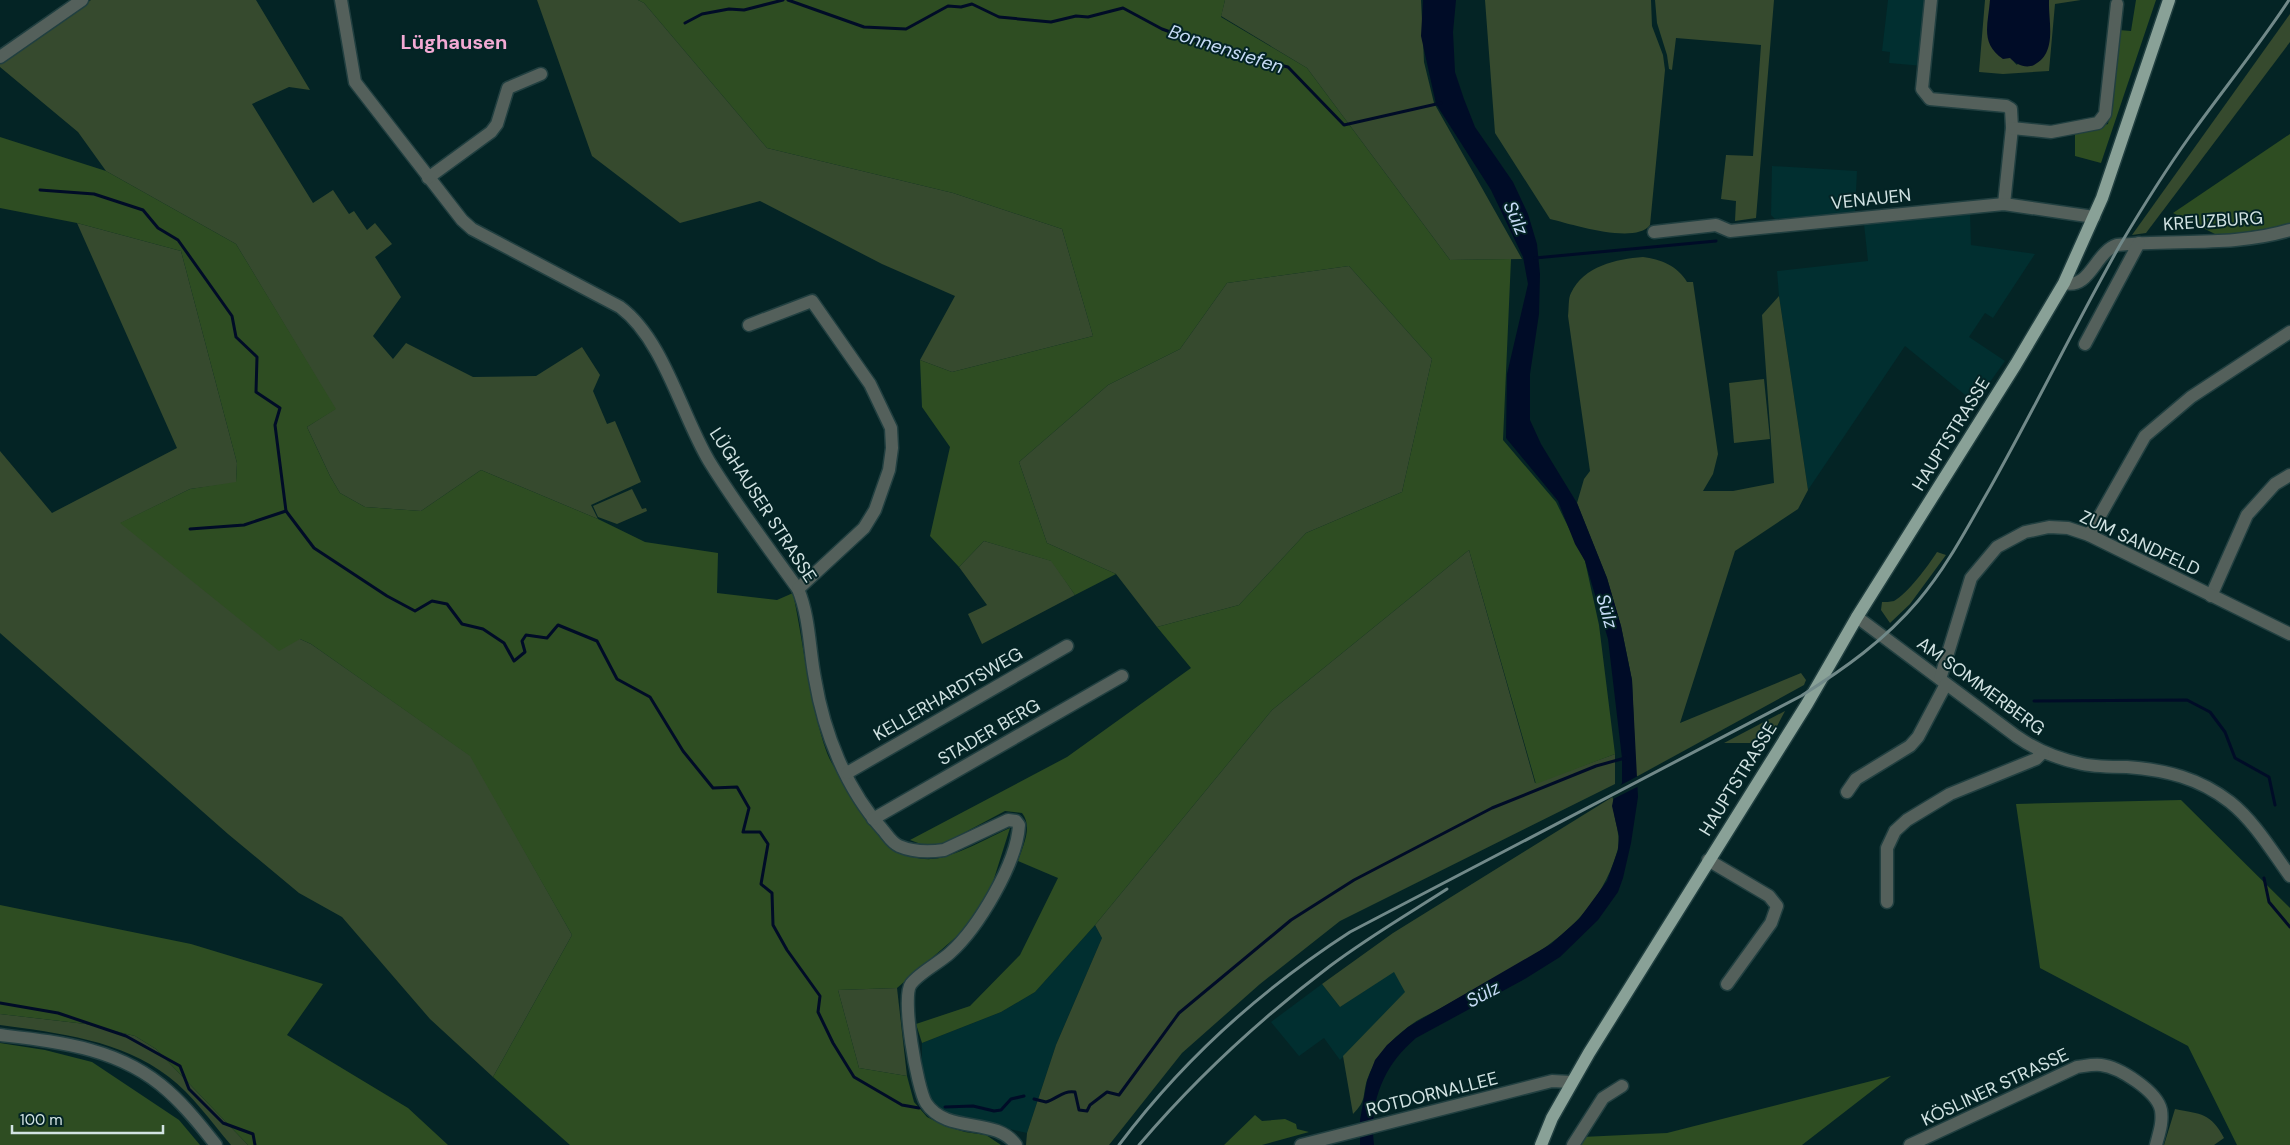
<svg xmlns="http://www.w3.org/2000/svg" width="2290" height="1145" font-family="'DM Sans',sans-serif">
<rect width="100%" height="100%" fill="#042425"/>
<!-- built -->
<g fill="#012f30">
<path d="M 1888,0 L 1929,0 L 1923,66 L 1889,63 L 1890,52 L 1882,51 Z"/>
<path d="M 1772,166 L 1857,171 L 1855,212 L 1775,219 L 1771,215 Z"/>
<path d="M 1970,212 L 1971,245 L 2035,254 L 1993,318 L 1985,313 L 1969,337 L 2005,361 L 1975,403 L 1905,346 L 1808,490 L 1779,296 L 1777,271 L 1868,261 L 1864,224 Z"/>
<path d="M 1095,925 L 1102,938 L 1056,1045 L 1027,1133 L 952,1116 L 931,1102 L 922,1073 L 922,1043 L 1001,1012 L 1035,992 Z"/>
<path d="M 1394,971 L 1406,993 L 1340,1060 L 1324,1038 L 1299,1056 L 1271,1022 L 1322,984 L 1340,1007 Z"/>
</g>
<!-- green -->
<g fill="#364a2e">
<path d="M 91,0 L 256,0 L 310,90 L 289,87 L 252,104 L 313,203 L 333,190 L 349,214 L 354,211 L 367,230 L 375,223 L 392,244 L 375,257 L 401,297 L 373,336 L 393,359 L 406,343 L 473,377 L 536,376 L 582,347 L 600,375 L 593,391 L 607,424 L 615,421 L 641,482 L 591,505 L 598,519 L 481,470 L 421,511 L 365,507 L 340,493 L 330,476 L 307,427 L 335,409 L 236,244 L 106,171 L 78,132 L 0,67 L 0,64 Z"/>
<path d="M 537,0 L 638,0 L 644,3 L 767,148 L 953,193 L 1062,229 L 1093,336 L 952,372 L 920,360 L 955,296 L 882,264 L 760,201 L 680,223 L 592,156 Z"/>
<path d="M 1225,0 L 1421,0 L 1424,62 L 1434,103 L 1522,259 L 1450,260 L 1307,68 L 1221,16 Z"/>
<path d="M 1485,0 L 1651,0 L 1652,26 L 1663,55 L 1665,70 L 1650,225 C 1635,245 1571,224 1550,219 L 1495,133 Z"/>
<path d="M 1655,0 L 1774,0 L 1756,218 L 1735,221 L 1736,201 L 1721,199 L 1726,155 L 1753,156 L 1761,45 L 1676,38 L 1672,70 L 1669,69 L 1667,55 L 1657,23 Z"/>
<path d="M 1985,0 L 1990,0 C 1989,17 2005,54 2017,65 L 2049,8 L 2049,0 L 2081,0 L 2055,4 L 2049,71 L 2003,74 L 1979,72 Z"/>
<path d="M 2290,14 L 2290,42 L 2146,233 L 2132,235 Z"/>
<path d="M 77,223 L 181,251 L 237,463 L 236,483 L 190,489 L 121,523 L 300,639 L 311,644 L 471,756 L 572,935 L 493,1077 L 430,1019 L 342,917 L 299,893 L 228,834 L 0,633 L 0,451 L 52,513 L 177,448 Z"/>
<path d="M 1643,257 C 1660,259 1678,266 1687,282 L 1693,282 L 1718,454 L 1713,474 L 1703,491 L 1733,491 L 1774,483 L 1762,315 L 1779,296 L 1808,490 L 1798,509 L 1735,551 L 1680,723 L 1801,673 L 1806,680 L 1804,685 L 1636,777 L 1632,680 L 1621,626 L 1607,578 L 1577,503 L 1584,479 L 1590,471 L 1568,316 C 1569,310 1568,298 1571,293 C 1584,266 1616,259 1643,257 Z"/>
<path d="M 1349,266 L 1432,359 L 1402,492 L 1306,533 L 1239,605 L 1157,627 L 1116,574 L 1047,543 L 1019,462 L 1108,385 L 1180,349 L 1227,283 Z"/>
<path d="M 1764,379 L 1770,439 L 1734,443 L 1729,383 Z"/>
<path d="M 632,489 L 642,509 L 646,508 L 647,511 L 617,524 L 598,517 L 593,506 Z"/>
<path d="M 984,541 L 1052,561 L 1075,595 L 982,644 L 968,614 L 987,605 L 959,567 Z"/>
<path d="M 1469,550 L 1535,783 L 1615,754 L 1615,784 L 1340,921 L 1260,984 L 1182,1053 L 1109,1145 L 1026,1145 L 1027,1133 L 1056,1045 L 1102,938 L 1095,925 L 1272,710 Z"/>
<path d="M 1937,552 L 1946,555 L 1910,604 L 1890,623 L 1881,610 L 1882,602 C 1885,602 1890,602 1894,601 C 1908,593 1928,566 1937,552 Z"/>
<path d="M 1785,711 L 1768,743 L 1724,743 Z"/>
<path d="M 1614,796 C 1610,815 1623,833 1617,852 C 1592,938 1511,967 1441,1008 C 1430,1014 1418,1019 1408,1027 C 1390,1040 1374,1059 1367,1080 C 1362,1097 1367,1100 1353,1114 L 1343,1056 L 1405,992 L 1394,972 L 1340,1007 L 1322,984 L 1393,933 Z"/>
<path d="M 897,988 L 907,1076 L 859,1068 L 838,990 Z"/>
<path d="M 0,1014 L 86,1024 L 135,1036 L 156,1049 L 248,1145 L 231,1145 C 212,1123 192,1094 169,1077 C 122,1040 58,1033 0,1025 Z"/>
<path d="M 2175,1109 C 2201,1114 2211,1113 2224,1138 L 2214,1145 L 2164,1145 Z"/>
</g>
<!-- forest -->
<g fill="#2e4d22">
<path d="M 638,0 L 1225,0 L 1221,17 L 1307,68 L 1450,260 L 1511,259 L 1503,440 L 1556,502 L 1585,561 L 1599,625 L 1615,754 L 1536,784 L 1469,550 L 1272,710 L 1095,925 L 1035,992 L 1001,1012 L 922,1043 L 916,1024 L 970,1006 L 1020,955 L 1058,878 L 1018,861 C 1023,845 1033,827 1022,813 L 1005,811 L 943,844 L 926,846 L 910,840 L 1067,757 L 1191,668 L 1157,627 L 1239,605 L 1306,533 L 1402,492 L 1432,359 L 1349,266 L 1227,283 L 1180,349 L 1108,385 L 1019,462 L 1047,543 L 1116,574 L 1075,595 L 1051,561 L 984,541 L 959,567 L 930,536 L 950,447 L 922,407 L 920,360 L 952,372 L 1093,336 L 1062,229 L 953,193 L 767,148 L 644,3 Z"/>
<path d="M 2136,0 L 2156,0 L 2101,163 L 2075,156 L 2075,132 L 2108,124 L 2114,90 L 2119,30 L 2131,31 Z"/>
<path d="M 2290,134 L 2290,225 L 2219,236 L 2173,213 Z"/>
<path d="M 0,137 L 106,171 L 236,244 L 336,409 L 307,427 L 330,476 L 340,493 L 365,507 L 421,511 L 481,470 L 598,519 L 645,542 L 718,553 L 717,593 L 777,600 L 793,593 C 804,646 809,701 827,753 C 831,764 840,775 846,786 C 865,819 888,862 933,859 C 954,857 990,837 1010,828 L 992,885 L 970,925 L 897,988 L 838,990 L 859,1068 L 907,1076 L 914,1102 L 927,1117 L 945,1126 L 965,1132 L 986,1135 L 1001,1145 L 570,1145 L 493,1077 L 572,935 L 470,756 L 311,644 L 300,639 L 279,651 L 120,523 L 190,489 L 236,482 L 237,463 L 181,251 L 77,223 L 0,208 Z"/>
<path d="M 2181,800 L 2290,908 L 2290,1145 L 2237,1145 L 2188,1046 L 2040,968 L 2016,804 Z"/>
<path d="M 0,905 L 191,944 L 323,984 L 287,1035 L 408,1108 L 448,1145 L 248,1145 L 156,1049 L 135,1036 L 86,1024 L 0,1014 Z"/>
<path d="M 0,1043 L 45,1050 L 92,1062 L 179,1120 L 200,1145 L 0,1145 Z"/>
<path d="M 1891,1076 L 1802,1145 L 1578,1145 L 1582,1137 L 1667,1133 Z"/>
<path d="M 1255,1115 L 1262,1121 L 1285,1119 L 1296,1124 L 1297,1129 L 1309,1132 L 1262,1145 L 1224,1145 Z"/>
</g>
<!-- water -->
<g fill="#000c27">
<path d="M 1423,0 L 1456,0 L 1453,32 L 1455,72 L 1464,99 L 1475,127 L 1513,182 L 1528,214 L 1537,244 L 1540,274 L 1539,314 L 1530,374 L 1530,420 L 1541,444 L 1577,503 L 1607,578 L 1621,626 L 1632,680 L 1638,797 L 1631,843 L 1623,878 L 1618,892 L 1598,920 L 1560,957 L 1523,980 L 1416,1038 C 1383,1066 1369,1102 1374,1145 L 1360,1145 L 1360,1120 L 1367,1081 L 1375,1060 L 1387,1045 L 1408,1027 L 1551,944 L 1579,919 L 1607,881 L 1618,850 L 1619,836 L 1612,806 L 1614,796 L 1622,783 L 1622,758 L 1608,639 L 1585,561 L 1575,544 L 1558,501 L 1506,438 L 1507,374 L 1528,284 L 1523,257 L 1491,190 L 1436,104 L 1421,36 Z"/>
<path d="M 1990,0 L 2049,0 C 2048,21 2058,53 2034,65 C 2025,69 2016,64 2010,58 L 2003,59 C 1980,43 1988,25 1990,0 Z"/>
</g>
<!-- pier -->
<path fill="#042425" d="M 1638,776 L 1639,786 L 1613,799 L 1612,796 L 1617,787 Z"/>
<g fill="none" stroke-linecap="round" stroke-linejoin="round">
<!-- stream -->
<g stroke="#000c27" stroke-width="3">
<path d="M 788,0 L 864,27 L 906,29 L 948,6 L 961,7 L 972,4 L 999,17 L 1051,22 L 1076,16 L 1088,17 L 1123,8 L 1162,29 L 1226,52 L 1288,67 L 1344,125 L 1441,103"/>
<path d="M 685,23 L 702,14 L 729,9 L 744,10 L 783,0"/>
<path d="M 40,190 L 94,194 L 143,210 L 158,228 L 178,240 L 232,316 L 236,337 L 257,357 L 256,392 L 280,408 L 275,425 L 286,511 L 314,548 L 387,596 L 415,611 L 432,601 L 447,604 L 462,624 L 483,629 L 504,643 L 514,661 L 525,652 L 522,641 L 526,635 L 547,638 L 558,625 L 597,641 L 617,679 L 650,697 L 683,751 L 713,788 L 737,787 L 749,808 L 743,832 L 760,832 L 768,844 L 761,884 L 772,893 L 773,925 L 787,950 L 820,996 L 818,1012 L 833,1043 L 854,1077 L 902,1105 L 919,1108"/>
<path d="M 1535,258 L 1716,241"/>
<path d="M 190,529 L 244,525 L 286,511"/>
<path d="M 2034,701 L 2187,700 L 2210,712 L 2225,732 L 2235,758 L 2269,777 L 2275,805"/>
<path d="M 2264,878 L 2269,902 L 2290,927"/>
<path d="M 0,1003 L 58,1013 L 126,1036 L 180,1066 L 189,1089 L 223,1123 L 253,1134 L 255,1145"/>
<path d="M 1034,1099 L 1046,1102 C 1057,1099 1063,1090 1075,1092 L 1079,1110 L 1087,1111 L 1090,1105 L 1107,1092 L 1119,1095 L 1179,1013 L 1291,920 L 1354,880 L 1492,808 L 1596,766 L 1625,758"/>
<path d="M 945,1107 L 973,1106 L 994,1111 L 1001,1110 L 1011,1099 L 1024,1096"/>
</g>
<defs>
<g id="minor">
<path d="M 341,0 L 355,82 L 462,220 L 472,229 L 620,307 C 664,340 681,414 709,461 C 736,505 768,547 798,589 C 810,618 809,649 815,679 C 824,733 846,789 883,830 C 888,836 892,843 899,846 C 913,852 930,852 944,850 L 1008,820 L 1016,821 L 1019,825 C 1017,863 978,928 950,953 C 939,963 919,973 911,984 C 901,997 917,1088 926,1103 C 947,1135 996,1116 1016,1145"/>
<path d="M 1931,0 L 1922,89 L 1930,99 L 2006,106 L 2011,109 L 2012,128 L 2004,204"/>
<path d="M 0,57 L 82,0"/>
<path d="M 2012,128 L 2051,132 L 2098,123 L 2105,114 L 2117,4"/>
<path d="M 428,178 L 491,132 L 497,124 L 508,88 L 541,74"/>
<path d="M 1654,232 L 1716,225 L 1730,231 L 2004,204 L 2094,217"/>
<path d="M 2064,283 C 2090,290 2095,252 2117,245 C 2174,239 2234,247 2290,230"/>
<path d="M 749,325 L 812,301 L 870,384 L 891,428 L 892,448 L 889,470 L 875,510 L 864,528 L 798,589"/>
<path d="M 2085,344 L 2139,243"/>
<path d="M 2089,535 L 2145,436 L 2191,397 L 2290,332"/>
<path d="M 2211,596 L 2247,515 L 2275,484 L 2290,475"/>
<path d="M 1857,617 L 2016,736 C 2036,750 2058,759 2082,764 C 2097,767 2113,767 2127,767 C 2166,770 2199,778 2230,802 C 2254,821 2272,851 2290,876"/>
<path d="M 1940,679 L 1971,578 L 1997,547 L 2025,532 L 2049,527 L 2068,528 L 2089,535 L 2290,634"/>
<path d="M 847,773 L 1067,646"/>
<path d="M 1847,792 L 1856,779 L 1910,746 L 1918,737 L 1946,684"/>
<path d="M 873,819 L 1122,676"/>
<path d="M 1708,860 L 1769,896 L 1777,906 L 1771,923 L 1727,984"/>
<path d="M 1887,902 L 1887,848 L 1895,831 L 1907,820 L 1950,794 L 2036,759 L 2043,752"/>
<path d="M 0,1035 C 60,1042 121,1048 168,1091 C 186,1107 201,1126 216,1145"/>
<path d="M 1301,1145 L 1552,1081 L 1571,1082"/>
<path d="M 1573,1145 L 1603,1098 L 1622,1086"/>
<path d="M 1910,1145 L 2077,1067 C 2085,1066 2093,1064 2101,1065 C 2119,1067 2157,1091 2161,1110 C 2163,1123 2159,1133 2156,1145"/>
</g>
<path id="major" d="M 1541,1145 L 1552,1118 L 1589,1053 L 1807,704 L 1857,617 L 2016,364 L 2064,283 L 2102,198 L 2169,0"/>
</defs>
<!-- minor casing -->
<use href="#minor" stroke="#213f40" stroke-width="15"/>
<!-- major casing -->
<use href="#major" stroke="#213f40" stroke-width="15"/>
<!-- minor -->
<use href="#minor" stroke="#54605b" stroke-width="12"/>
<!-- major -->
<use href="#major" stroke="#89a197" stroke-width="12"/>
<!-- rail -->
<g stroke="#718989" stroke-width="3">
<path d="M 1119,1145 C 1182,1061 1262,989 1350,932 L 1801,696 C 1844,669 1885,640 1918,601 C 1947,567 1968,526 1990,488 C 2035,408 2075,325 2120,245 C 2142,208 2165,171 2190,136 C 2223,90 2258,47 2289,0"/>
<path d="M 1139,1145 C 1196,1078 1260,1019 1330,966 C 1367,938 1408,914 1447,889"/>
</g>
</g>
<g text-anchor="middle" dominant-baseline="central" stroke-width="4" stroke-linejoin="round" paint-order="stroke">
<!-- street labels -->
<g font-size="18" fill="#d2e3e3" stroke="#042425">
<text transform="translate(1871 199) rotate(-6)">VENAUEN</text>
<text transform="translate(2213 221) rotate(-4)">KREUZBURG</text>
<text transform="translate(1951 434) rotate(-58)">HAUPTSTRASSE</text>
<text transform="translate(763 505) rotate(57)">LÜGHAUSER STRASSE</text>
<text transform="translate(2140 543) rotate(25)">ZUM SANDFELD</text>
<text transform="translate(1981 686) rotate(36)">AM SOMMERBERG</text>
<text transform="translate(948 694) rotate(-30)">KELLERHARDTSWEG</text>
<text transform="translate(989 732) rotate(-30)">STADER BERG</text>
<text transform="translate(1738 779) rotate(-58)">HAUPTSTRASSE</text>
<text transform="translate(1995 1087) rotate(-25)">KÖSLINER STRASSE</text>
<text transform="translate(1432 1094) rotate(-14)">ROTDORNALLEE</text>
</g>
<!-- water labels -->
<g font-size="19" font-style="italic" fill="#c7dbf6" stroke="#042425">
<text transform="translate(1226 49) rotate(18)">Bonnensiefen</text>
<text transform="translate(1516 218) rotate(66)">Sülz</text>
<text transform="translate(1607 611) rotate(74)">Sülz</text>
<text transform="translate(1483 994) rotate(-28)">Sülz</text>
</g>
<!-- quarter labels -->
<g font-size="20" font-weight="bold" fill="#f3aad4" stroke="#042425">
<text x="454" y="42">Lüghausen</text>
</g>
</g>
<!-- scale -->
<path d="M12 1125v8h151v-8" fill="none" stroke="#d2e3e3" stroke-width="2.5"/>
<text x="20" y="1125" font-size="15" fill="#d2e3e3" stroke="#042425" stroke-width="4" paint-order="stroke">100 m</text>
</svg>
